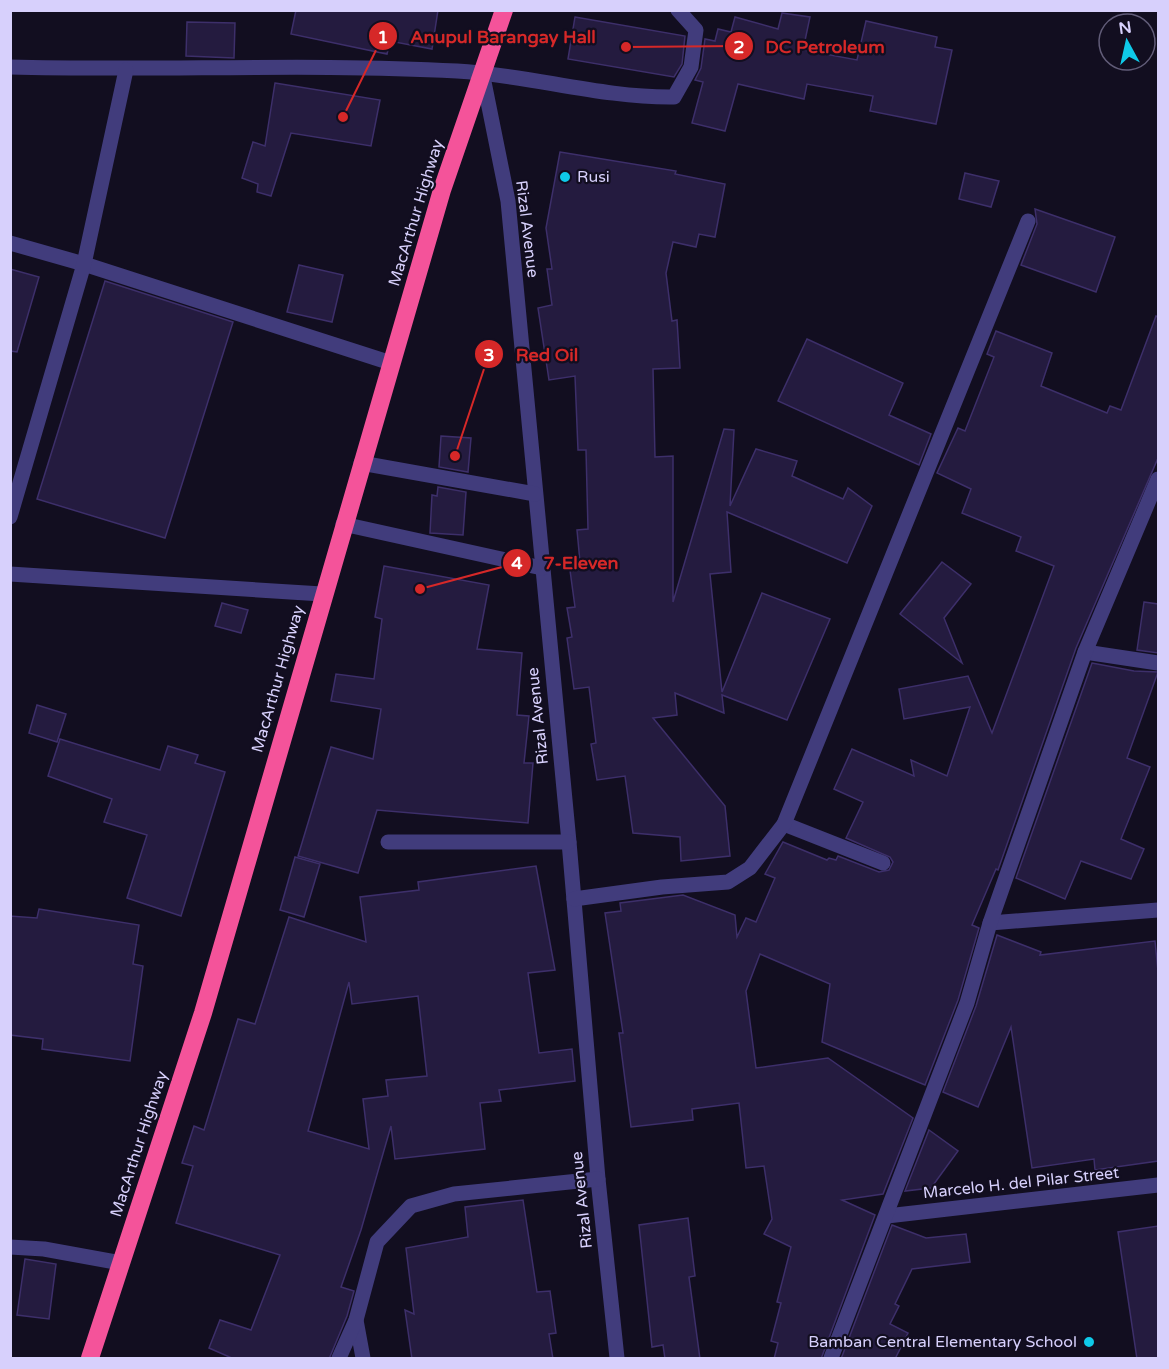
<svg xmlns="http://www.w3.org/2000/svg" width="1169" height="1369" font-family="'Varela Round',sans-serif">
<rect width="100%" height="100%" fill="#120e20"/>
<!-- building -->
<g fill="#241b3f" stroke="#3d2f6a" stroke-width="1.5" fill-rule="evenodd">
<path d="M 296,10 L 438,10 L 432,49 L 390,41 L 387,54 L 291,34 Z"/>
<path d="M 782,13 L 810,17 L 803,50 L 857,60 L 866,21 L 937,37 L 935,47 L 952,50 L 936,124 L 870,111 L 873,96 L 807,84 L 804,99 L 738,84 L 725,131 L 692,123 L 703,82 L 695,80 L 701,68 L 705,39 L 715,41 L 718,29 L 731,32 L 735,17 L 778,29 Z"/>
<path d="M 575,17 L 685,36 L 682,64 L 674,77 L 568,59 Z"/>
<path d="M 187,22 L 235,23 L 234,58 L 186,56 Z"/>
<path d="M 275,83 L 380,100 L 371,146 L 291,133 L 271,196 L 257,192 L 258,184 L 242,178 L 253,142 L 265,146 Z"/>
<path d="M 560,152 L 676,171 L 675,174 L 725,184 L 715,237 L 699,234 L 696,247 L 673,242 L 666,273 L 672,321 L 677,320 L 680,368 L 653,369 L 655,457 L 673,456 L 673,602 L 724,429 L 734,430 L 730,506 L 756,449 L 797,461 L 792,476 L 843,499 L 848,488 L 872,506 L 847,563 L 727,512 L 731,572 L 710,574 L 722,692 L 762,593 L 830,619 L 787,720 L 722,695 L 724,713 L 675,693 L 677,715 L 653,718 L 725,806 L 730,856 L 681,861 L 680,837 L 633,833 L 625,776 L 597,780 L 591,744 L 596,743 L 589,687 L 574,689 L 567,638 L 572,637 L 567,608 L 575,607 L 569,563 L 580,562 L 577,530 L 588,529 L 586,450 L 578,450 L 575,376 L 549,380 L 538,308 L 552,305 L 547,269 L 552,269 L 546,228 Z"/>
<path d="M 965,173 L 999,181 L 991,207 L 959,199 Z"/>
<path d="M 1035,209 L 1115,237 L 1096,292 L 1021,265 L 1037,224 Z"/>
<path d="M 299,265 L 343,275 L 332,322 L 287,312 Z"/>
<path d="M 10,269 L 39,277 L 17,352 L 10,351 Z"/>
<path d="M 105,281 L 233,322 L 165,538 L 37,499 Z"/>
<path d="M 1156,316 L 1158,317 L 1158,458 L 1076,648 L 998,870 L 996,869 L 972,925 L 979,928 L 958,1000 L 925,1085 L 822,1042 L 830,984 L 760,954 L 746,991 L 756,1068 L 828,1058 L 913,1118 L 883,1194 L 842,1200 L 875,1215 L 821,1359 L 774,1359 L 778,1343 L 771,1341 L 781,1303 L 777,1302 L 791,1247 L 764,1234 L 772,1219 L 764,1166 L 746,1168 L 739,1103 L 692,1109 L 693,1120 L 631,1127 L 619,1033 L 623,1033 L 605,913 L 621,911 L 620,903 L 683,895 L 735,915 L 737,937 L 746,918 L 756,922 L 775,878 L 765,874 L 783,842 L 827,860 L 829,858 L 836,860 L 838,856 L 879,872 L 889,870 L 893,862 L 890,857 L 846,838 L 863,802 L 834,789 L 852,749 L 914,776 L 911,760 L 947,776 L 970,707 L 904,719 L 899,689 L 968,676 L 992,733 L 1054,566 L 1016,551 L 1021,537 L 962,513 L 971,489 L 937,473 L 958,428 L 965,431 L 994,357 L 987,354 L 996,331 L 1052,353 L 1041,386 L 1107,413 L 1110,406 L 1121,410 Z"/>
<path d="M 807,339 L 903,383 L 889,415 L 931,434 L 919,465 L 778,401 Z"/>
<path d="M 441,436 L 471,438 L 468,472 L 439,467 Z"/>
<path d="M 438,487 L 466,492 L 463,535 L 430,533 L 432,495 L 437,496 Z"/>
<path d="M 942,562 L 971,584 L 944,618 L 962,663 L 900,614 Z"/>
<path d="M 384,566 L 489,585 L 477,649 L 522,653 L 517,715 L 529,716 L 524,763 L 533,763 L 528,823 L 377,810 L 358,873 L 298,856 L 331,747 L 373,759 L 381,709 L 331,701 L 336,674 L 374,679 L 382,619 L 375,617 Z"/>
<path d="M 1144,602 L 1158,604 L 1158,653 L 1137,650 Z"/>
<path d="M 222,603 L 248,610 L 241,633 L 215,626 Z"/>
<path d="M 1092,663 L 1134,671 L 1158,672 L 1127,758 L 1150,767 L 1121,839 L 1144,849 L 1131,879 L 1081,861 L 1065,899 L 1016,878 Z"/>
<path d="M 37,705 L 66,714 L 57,742 L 29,733 Z"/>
<path d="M 60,739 L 160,770 L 168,746 L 198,755 L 195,763 L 225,772 L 181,916 L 127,898 L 147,835 L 104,822 L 112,799 L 48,776 Z"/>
<path d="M 295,857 L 320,864 L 304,917 L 280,910 Z"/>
<path d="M 536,866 L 555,970 L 528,973 L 539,1053 L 572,1049 L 575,1081 L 499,1090 L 501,1101 L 480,1103 L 485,1149 L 395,1159 L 391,1126 L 361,1230 L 341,1287 L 354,1291 L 347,1316 L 329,1359 L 234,1359 L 209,1348 L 220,1320 L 251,1330 L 280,1255 L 176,1223 L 193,1166 L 182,1163 L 194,1126 L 204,1130 L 238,1019 L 255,1024 L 289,917 L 366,942 L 360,897 L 419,890 L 418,882 ZM 349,982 L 352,1004 L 418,996 L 427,1076 L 386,1080 L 388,1096 L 363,1099 L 369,1149 L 308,1131 Z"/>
<path d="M 39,909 L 139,925 L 133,964 L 143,966 L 130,1061 L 42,1049 L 43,1039 L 10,1035 L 10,916 L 37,918 Z"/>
<path d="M 997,935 L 1041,952 L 1040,955 L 1155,941 L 1158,971 L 1158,1161 L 1095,1170 L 1094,1159 L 1032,1168 L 1011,1027 L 978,1107 L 943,1092 L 976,1006 Z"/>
<path d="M 929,1130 L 958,1151 L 931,1188 L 905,1191 Z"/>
<path d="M 523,1200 L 537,1292 L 550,1291 L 556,1333 L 549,1334 L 553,1359 L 412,1359 L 405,1310 L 414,1314 L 406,1248 L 468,1237 L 465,1207 Z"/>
<path d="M 688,1218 L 695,1276 L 689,1277 L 700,1359 L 665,1359 L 663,1345 L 652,1347 L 639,1225 Z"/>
<path d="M 892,1225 L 926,1238 L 966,1234 L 970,1262 L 912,1269 L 895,1304 L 899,1306 L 890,1324 L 908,1333 L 895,1359 L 841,1359 Z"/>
<path d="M 1158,1226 L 1158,1359 L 1137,1359 L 1118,1232 Z"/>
<path d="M 25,1259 L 56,1264 L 49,1319 L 17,1315 Z"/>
</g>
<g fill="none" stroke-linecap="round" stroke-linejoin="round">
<!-- minor -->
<g stroke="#413c7c" stroke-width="15">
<path d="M 10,67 C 159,71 309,63 457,71 C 530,75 601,98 674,97 L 691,67 L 696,30 L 678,10"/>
<path d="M 482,72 L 508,201 L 569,842 L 598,1179 L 617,1358"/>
<path d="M 10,243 L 84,264 L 391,363"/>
<path d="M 361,463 L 535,494"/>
<path d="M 10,517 L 84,264 L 126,70"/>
<path d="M 343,524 L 542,568"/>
<path d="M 10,574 L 322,594"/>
<path d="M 1085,652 L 1158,663"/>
<path d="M 784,824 L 883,863"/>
<path d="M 388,842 L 569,842"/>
<path d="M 574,899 L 662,887 L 728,882 L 750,868 L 784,824 L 1028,221"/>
<path d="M 990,923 L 1158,910"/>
<path d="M 887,1216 L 1158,1185"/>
<path d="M 10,1247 L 44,1249 L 121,1263"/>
<path d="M 356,1320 L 363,1358"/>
<path d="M 339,1358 L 356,1320 L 377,1242 L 411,1206 L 454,1194 L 598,1179"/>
<path d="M 831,1358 L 967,1003 L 990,923 L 1085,652 L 1158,479"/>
</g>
<!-- highway -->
<path stroke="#f4539a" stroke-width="18" d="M 90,1358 L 203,1013 L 442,190 L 504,10"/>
</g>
<!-- markers -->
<g fill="#0fcae9" stroke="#120e20" stroke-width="2">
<circle cx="565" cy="177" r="6"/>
<circle cx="1089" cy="1342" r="6"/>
</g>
<g text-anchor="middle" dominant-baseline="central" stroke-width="4.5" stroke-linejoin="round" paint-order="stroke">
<!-- poi labels -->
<g font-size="16" fill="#d7d0fc" stroke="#120e20" text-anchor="start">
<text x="577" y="177">Rusi</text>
<text x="1077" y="1342" text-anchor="end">Bamban Central Elementary School</text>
</g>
<!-- street labels -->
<g font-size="16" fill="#d7d0fc" stroke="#120e20">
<text transform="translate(416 213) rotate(-73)">MacArthur Highway</text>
<text transform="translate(527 229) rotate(83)">Rizal Avenue</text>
<text transform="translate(278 679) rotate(-74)">MacArthur Highway</text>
<text transform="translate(538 716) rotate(-96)">Rizal Avenue</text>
<text transform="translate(139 1144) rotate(-72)">MacArthur Highway</text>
<text transform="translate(1021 1183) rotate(-6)">Marcelo H. del Pilar Street</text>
<text transform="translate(582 1200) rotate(-96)">Rizal Avenue</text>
</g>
</g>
<!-- callouts -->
<path fill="none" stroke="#d62828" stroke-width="2" d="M343 117L383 36M626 47L739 46M455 456L489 354M420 589L517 563"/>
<g fill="#d62828" stroke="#120e20" stroke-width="2">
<circle cx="343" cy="117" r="6"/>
<circle cx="626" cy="47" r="6"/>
<circle cx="455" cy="456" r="6"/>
<circle cx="420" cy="589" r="6"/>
<circle cx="383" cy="36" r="15"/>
<circle cx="739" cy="46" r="15"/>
<circle cx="489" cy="354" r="15"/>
<circle cx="517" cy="563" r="15"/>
</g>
<g font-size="18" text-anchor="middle" font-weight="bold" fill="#fff">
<text x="383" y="43">1</text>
<text x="739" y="53">2</text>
<text x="489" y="361">3</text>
<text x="517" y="569">4</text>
</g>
<g font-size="18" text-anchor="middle" font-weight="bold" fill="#d62828" stroke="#120e20" stroke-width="4.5" stroke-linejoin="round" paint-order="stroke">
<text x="503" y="43">Anupul Barangay Hall</text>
<text x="825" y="53">DC Petroleum</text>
<text x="547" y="361">Red Oil</text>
<text x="581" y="569">7-Eleven</text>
</g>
<!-- border -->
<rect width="1169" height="1369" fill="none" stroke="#d7d0fc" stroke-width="24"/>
<!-- north arrow -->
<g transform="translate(1127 42) rotate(352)"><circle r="28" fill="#120e20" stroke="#615c78" stroke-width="1.5"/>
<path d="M0-4.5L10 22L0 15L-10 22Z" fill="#0fcae9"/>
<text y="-9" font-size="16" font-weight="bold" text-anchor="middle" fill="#d7d0fc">N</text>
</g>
</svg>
